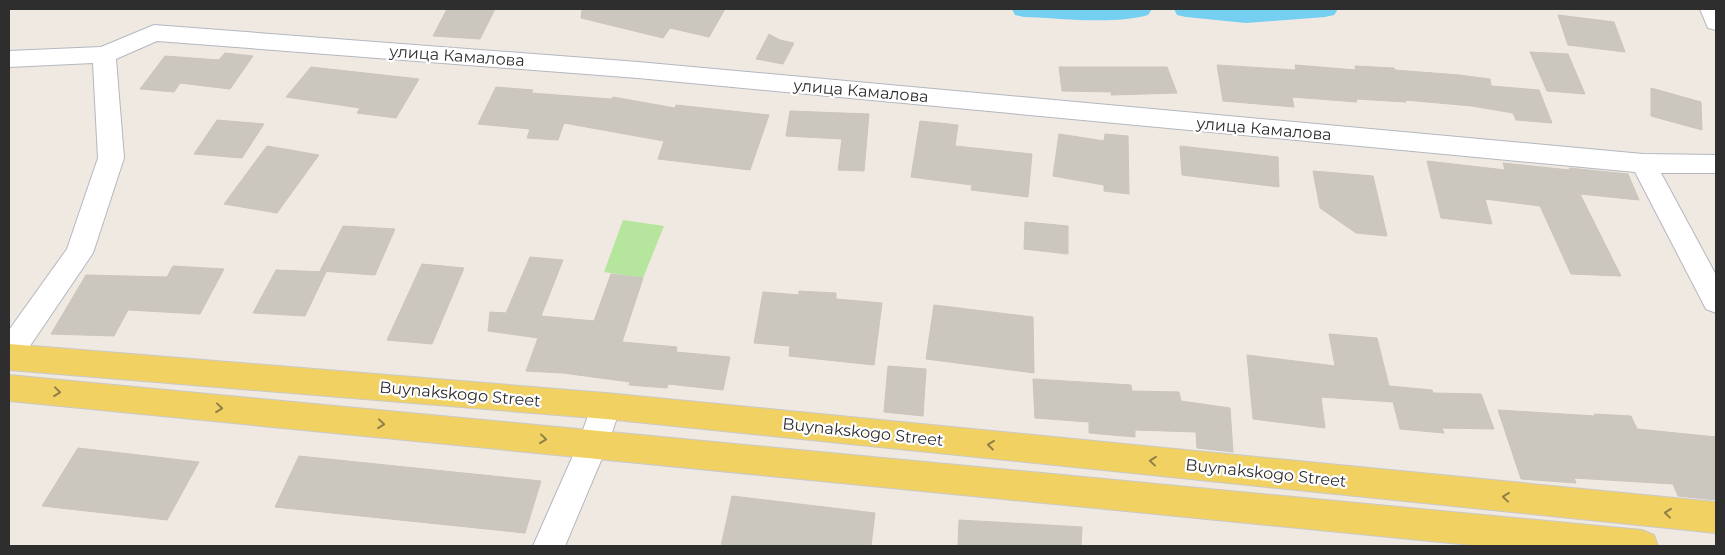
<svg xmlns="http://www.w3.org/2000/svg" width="1725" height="555" font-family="Montserrat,sans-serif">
<rect width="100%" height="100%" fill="#efe9e1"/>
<!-- green -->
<path fill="#b6e59e" d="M 623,220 L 664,226 L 643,278 L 604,272 Z"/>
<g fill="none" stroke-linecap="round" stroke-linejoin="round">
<!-- canal -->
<g fill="#75cff0" fill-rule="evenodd">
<path d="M 1012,9 L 1152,9 L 1148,15 C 1111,25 1062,18 1024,17 L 1015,15 Z"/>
<path d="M 1174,9 L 1338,9 L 1334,15 L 1325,17 L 1246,23 L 1186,17 L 1177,15 Z"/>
</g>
</g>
<!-- building -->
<g fill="#cbc7bf" stroke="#cbc5ba">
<path d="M 447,9 L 495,9 L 480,39 L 433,36 Z"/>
<path d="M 582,9 L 725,9 L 709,37 L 670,28 L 663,38 L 581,18 Z"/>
<path d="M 1558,15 L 1614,22 L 1625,52 L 1568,45 Z"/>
<path d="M 769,34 L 780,40 L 794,43 L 783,64 L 756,59 Z"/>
<path d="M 1530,52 L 1568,54 L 1585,94 L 1547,91 Z"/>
<path d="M 225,53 L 253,56 L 230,89 L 180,83 L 174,92 L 140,89 L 165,56 L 219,60 Z"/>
<path d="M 1217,65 L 1296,70 L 1295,65 L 1356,70 L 1355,66 L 1394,68 L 1395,70 L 1459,75 L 1490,79 L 1491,86 L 1539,90 L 1552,123 L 1516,120 L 1513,113 L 1472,106 L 1405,100 L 1406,102 L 1356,99 L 1357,102 L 1292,97 L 1294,107 L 1223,101 Z"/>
<path d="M 311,67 L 419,79 L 396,118 L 357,113 L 360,108 L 286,97 Z"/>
<path d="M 1059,67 L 1167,67 L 1177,93 L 1111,95 L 1112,92 L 1062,91 Z"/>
<path d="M 496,87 L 533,90 L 531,93 L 611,99 L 613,97 L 675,108 L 676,105 L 769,115 L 750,170 L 658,159 L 664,141 L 564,123 L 558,140 L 527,138 L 530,129 L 478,124 Z"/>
<path d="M 1651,88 L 1701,102 L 1702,130 L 1651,116 Z"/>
<path d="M 790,111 L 869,114 L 864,171 L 838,170 L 842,139 L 786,136 Z"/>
<path d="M 217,120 L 264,124 L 242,158 L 194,154 Z"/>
<path d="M 920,121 L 958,125 L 955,146 L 1032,154 L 1028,197 L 971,190 L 972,185 L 911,177 Z"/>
<path d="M 1059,134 L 1104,141 L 1105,134 L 1128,136 L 1129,194 L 1104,191 L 1104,185 L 1053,176 Z"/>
<path d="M 267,146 L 319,155 L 277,213 L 224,204 Z"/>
<path d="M 1180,146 L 1278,157 L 1279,187 L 1182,175 Z"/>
<path d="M 1427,161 L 1505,170 L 1503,163 L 1570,170 L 1569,168 L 1628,174 L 1639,200 L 1580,194 L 1621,276 L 1571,274 L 1540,206 L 1485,199 L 1492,224 L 1441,218 Z"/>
<path d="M 1313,171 L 1373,176 L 1387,236 L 1356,233 L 1320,208 Z"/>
<path d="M 1025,222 L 1068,226 L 1068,254 L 1024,249 Z"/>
<path d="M 343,226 L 395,229 L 375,275 L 320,271 Z"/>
<path d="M 530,257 L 563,260 L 541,316 L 594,321 L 611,274 L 643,278 L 622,342 L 677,347 L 676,352 L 730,357 L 723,390 L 668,384 L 667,388 L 629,385 L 630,382 L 563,373 L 526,371 L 538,338 L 488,331 L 490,312 L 506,313 Z"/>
<path d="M 422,264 L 464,268 L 432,344 L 387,340 Z"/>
<path d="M 173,266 L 224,269 L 200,314 L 128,310 L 114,336 L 51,334 L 86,275 L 167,277 Z"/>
<path d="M 276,270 L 326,272 L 305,316 L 253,313 Z"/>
<path d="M 799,291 L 836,293 L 836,299 L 882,303 L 874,365 L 789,356 L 790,346 L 754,343 L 763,292 L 799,295 Z"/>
<path d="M 934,305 L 1033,317 L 1034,373 L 926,359 Z"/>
<path d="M 1329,334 L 1377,338 L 1389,386 L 1432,390 L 1433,393 L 1481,394 L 1494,429 L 1442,428 L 1444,433 L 1400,429 L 1393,402 L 1321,397 L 1325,428 L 1253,419 L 1247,355 L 1335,366 Z"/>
<path d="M 888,366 L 926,369 L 923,416 L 884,412 Z"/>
<path d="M 1033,379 L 1131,385 L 1132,391 L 1179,392 L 1181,401 L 1230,408 L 1233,452 L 1197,448 L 1196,432 L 1135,430 L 1135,437 L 1089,433 L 1089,422 L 1035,418 Z"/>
<path d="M 1498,410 L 1595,416 L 1594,414 L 1631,416 L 1637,429 L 1716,437 L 1716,500 L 1678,496 L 1673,484 L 1574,478 L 1576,483 L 1521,479 Z"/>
<path d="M 78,448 L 199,462 L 167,520 L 42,506 Z"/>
<path d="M 299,456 L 541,481 L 525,533 L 275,507 Z"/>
<path d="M 732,496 L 875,513 L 871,546 L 721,546 Z"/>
<path d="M 959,520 L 1082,527 L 1081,546 L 958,546 Z"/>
</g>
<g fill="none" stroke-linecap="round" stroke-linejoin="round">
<defs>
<g id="minor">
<path d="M 1700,9 L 1716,9 L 1716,30 L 1708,28 Z"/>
<path d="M 154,25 L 638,62 L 1643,154 L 1716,155 L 1716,173 L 1661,173 L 1716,275 L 1716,313 L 1706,309 L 1635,172 L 638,78 L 157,41 L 116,59 L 124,158 L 93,253 L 19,362 L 9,365 L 9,330 L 67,249 L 98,158 L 93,63 L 9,67 L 9,51 L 101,47 Z"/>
<path d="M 606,393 L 617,396 L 621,406 L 608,444 L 565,546 L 533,546 L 578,444 L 595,396 Z"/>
</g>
<g id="major">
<path d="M 9,344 L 606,393 L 1716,502 L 1716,533 L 606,419 L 9,370 Z"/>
<path d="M 9,375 L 1642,530 L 1654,535 L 1658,546 L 1481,546 L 9,401 Z"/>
</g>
</defs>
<!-- minor casing -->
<use href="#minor" stroke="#b4b7c1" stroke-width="2"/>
<!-- major casing -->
<use href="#major" stroke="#c9c9c9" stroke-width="2"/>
<!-- minor -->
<use href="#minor" fill="#fff" fill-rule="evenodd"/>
<!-- major -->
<use href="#major" fill="#f2d163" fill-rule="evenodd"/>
</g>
<!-- one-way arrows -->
<defs><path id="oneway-chevron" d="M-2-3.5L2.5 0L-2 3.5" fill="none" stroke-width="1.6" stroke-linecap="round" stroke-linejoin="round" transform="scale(1.25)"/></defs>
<g stroke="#908048">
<use href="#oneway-chevron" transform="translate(57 392) rotate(6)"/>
<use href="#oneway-chevron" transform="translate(219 408) rotate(6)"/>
<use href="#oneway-chevron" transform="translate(381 424) rotate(6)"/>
<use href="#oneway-chevron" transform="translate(543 439) rotate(6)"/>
<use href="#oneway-chevron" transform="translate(991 445) rotate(-174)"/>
<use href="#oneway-chevron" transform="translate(1153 461) rotate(-174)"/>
<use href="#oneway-chevron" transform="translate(1506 497) rotate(-174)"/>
<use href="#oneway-chevron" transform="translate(1668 513) rotate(-174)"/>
</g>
<g text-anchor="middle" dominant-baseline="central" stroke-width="4.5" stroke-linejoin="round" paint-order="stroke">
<!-- street labels -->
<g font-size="16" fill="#2e2e2e" stroke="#fff">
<text transform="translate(457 56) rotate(4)">улица Камалова</text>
<text transform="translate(861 91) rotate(5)">улица Камалова</text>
<text transform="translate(1264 129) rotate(5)">улица Камалова</text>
<text transform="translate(460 394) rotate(5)">Buynakskogo Street</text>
<text transform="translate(863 432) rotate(6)">Buynakskogo Street</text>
<text transform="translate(1266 473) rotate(6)">Buynakskogo Street</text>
</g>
</g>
<!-- border -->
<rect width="1725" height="555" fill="none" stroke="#2e2e2e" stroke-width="20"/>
</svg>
